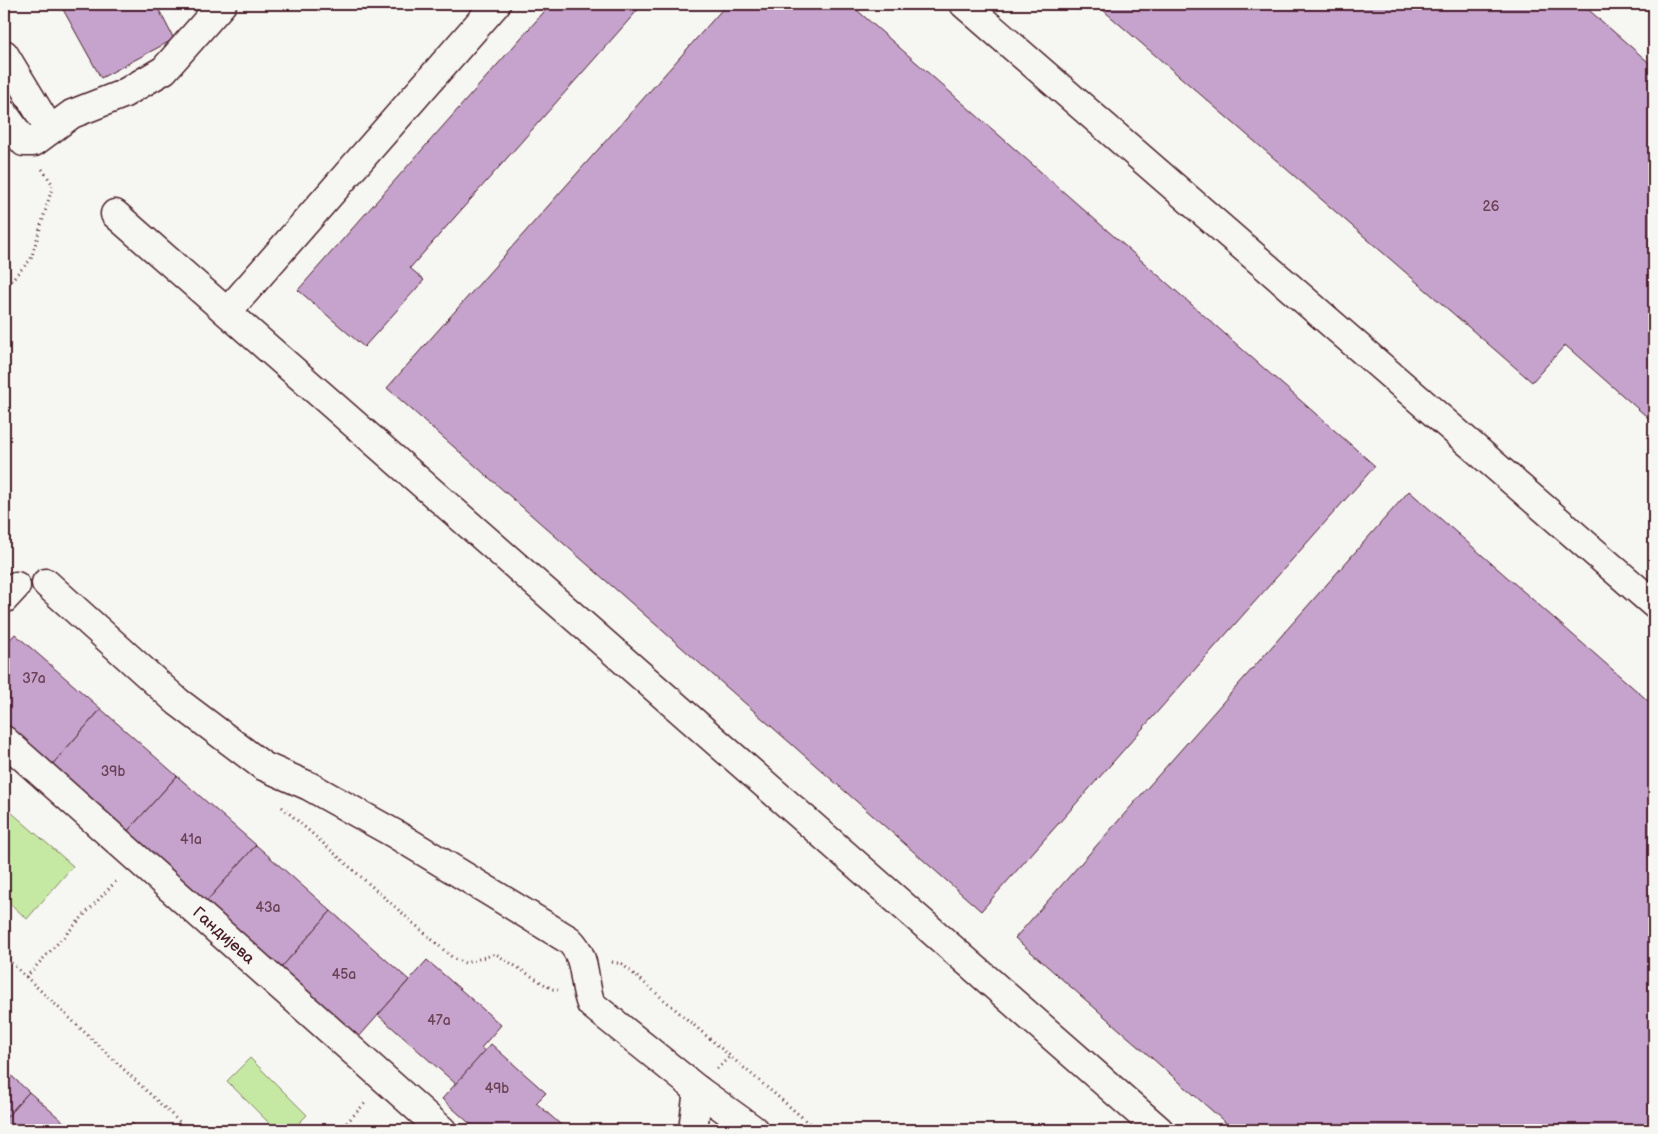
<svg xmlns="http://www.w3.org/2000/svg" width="1658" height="1134" font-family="'Balsamiq Sans',sans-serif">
<rect width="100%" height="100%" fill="#f6f6f2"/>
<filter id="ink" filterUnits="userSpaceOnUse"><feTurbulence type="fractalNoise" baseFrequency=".02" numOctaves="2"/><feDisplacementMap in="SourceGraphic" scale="10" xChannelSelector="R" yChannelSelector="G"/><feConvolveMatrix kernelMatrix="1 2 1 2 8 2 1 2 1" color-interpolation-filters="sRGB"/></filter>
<g filter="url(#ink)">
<!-- green -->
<g fill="#c5e9a3" stroke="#888467">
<path d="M 4,806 L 73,866 L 27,919 L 4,898 Z"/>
<path d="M 250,1058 L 307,1115 L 292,1130 L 276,1130 L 227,1081 Z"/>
</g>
<!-- building -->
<g fill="#c6a3cd" stroke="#4a1f2b">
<path d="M 60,4 L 156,4 L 174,39 L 101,78 Z"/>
<path d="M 551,4 L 643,4 L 410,268 L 424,280 L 364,347 L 298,290 Z"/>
<path d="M 727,4 L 850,4 L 1375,466 L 981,911 L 387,388 Z"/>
<path d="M 1096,4 L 1582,4 L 1654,67 L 1654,423 L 1565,345 L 1532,382 Z"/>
<path d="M 1409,491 L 1654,706 L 1654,1130 L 1234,1130 L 1015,938 Z"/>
<path d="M 15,634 L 101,709 L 50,767 L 4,726 L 4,646 Z"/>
<path d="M 101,709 L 177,776 L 126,833 L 50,767 Z"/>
<path d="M 177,776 L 256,845 L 205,903 L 126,833 Z"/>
<path d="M 256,845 L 331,911 L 280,969 L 205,903 Z"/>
<path d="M 331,911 L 409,980 L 358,1038 L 280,969 Z"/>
<path d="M 427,960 L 501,1025 L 481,1048 L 485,1051 L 456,1084 L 378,1015 Z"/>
<path d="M 491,1044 L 546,1093 L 536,1103 L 567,1130 L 477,1130 L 442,1099 Z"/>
<path d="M 4,1069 L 29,1092 L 4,1120 Z"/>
<path d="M 29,1092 L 73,1130 L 4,1130 L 4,1120 Z"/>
<path d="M 132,1123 L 140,1130 L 125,1130 Z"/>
</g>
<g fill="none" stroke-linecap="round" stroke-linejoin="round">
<defs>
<g id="minor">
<path d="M 964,4 L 1654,604"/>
<path d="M 4,54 L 50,130"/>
<path d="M 4,114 L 24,142 L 34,142 L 72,114 L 123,94 L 164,70 L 222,4"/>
<path d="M 115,214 L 1159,1130"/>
<path d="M 228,311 L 496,4"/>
<path d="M 46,583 L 178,702 L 263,766 L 309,786 L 395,834 L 569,940 C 588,958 582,981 591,1004 L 698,1090 L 754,1130"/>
<path d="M 4,599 L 16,586"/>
<path id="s1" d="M 4,740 L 442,1130"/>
<path d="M 693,1130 L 698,1090"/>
</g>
</defs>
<!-- minor casing -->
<use href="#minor" stroke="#4a1f2b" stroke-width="31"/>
<!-- path -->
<g stroke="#4a1f2b" stroke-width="3" stroke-dasharray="1 4" stroke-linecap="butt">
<path d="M 4,288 L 31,259 L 53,185 L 42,169"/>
<path d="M 282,807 L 454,959 L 465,963 L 496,954 L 552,989 L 558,990"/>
<path d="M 4,956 L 188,1130"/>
<path d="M 612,962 L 622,964 L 817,1130"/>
<path d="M 26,977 L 118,879"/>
<path d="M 717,1069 L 731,1055"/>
<path d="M 340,1130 L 367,1101"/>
</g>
<!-- minor -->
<use href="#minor" stroke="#f6f6f2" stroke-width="28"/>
</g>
</g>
<g text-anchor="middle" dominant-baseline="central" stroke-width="5" stroke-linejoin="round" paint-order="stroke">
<!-- number labels -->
<g font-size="14" fill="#694054">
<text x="1491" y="206">26</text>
<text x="34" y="678">37a</text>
<text x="113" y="771">39b</text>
<text x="191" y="839">41a</text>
<text x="268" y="907">43a</text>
<text x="344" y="974">45a</text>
<text x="439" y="1020">47a</text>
<text x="497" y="1088">49b</text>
</g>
<!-- street labels -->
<g font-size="16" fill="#4a1f2b" stroke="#f6f6f2">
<text stroke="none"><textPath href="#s1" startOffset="294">Гандијева</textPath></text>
</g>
</g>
<!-- margin -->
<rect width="1658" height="1134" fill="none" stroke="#f6f6f2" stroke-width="20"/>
<rect x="10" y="10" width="1638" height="1114" fill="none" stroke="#4a1f2b" stroke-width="2" filter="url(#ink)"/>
</svg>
